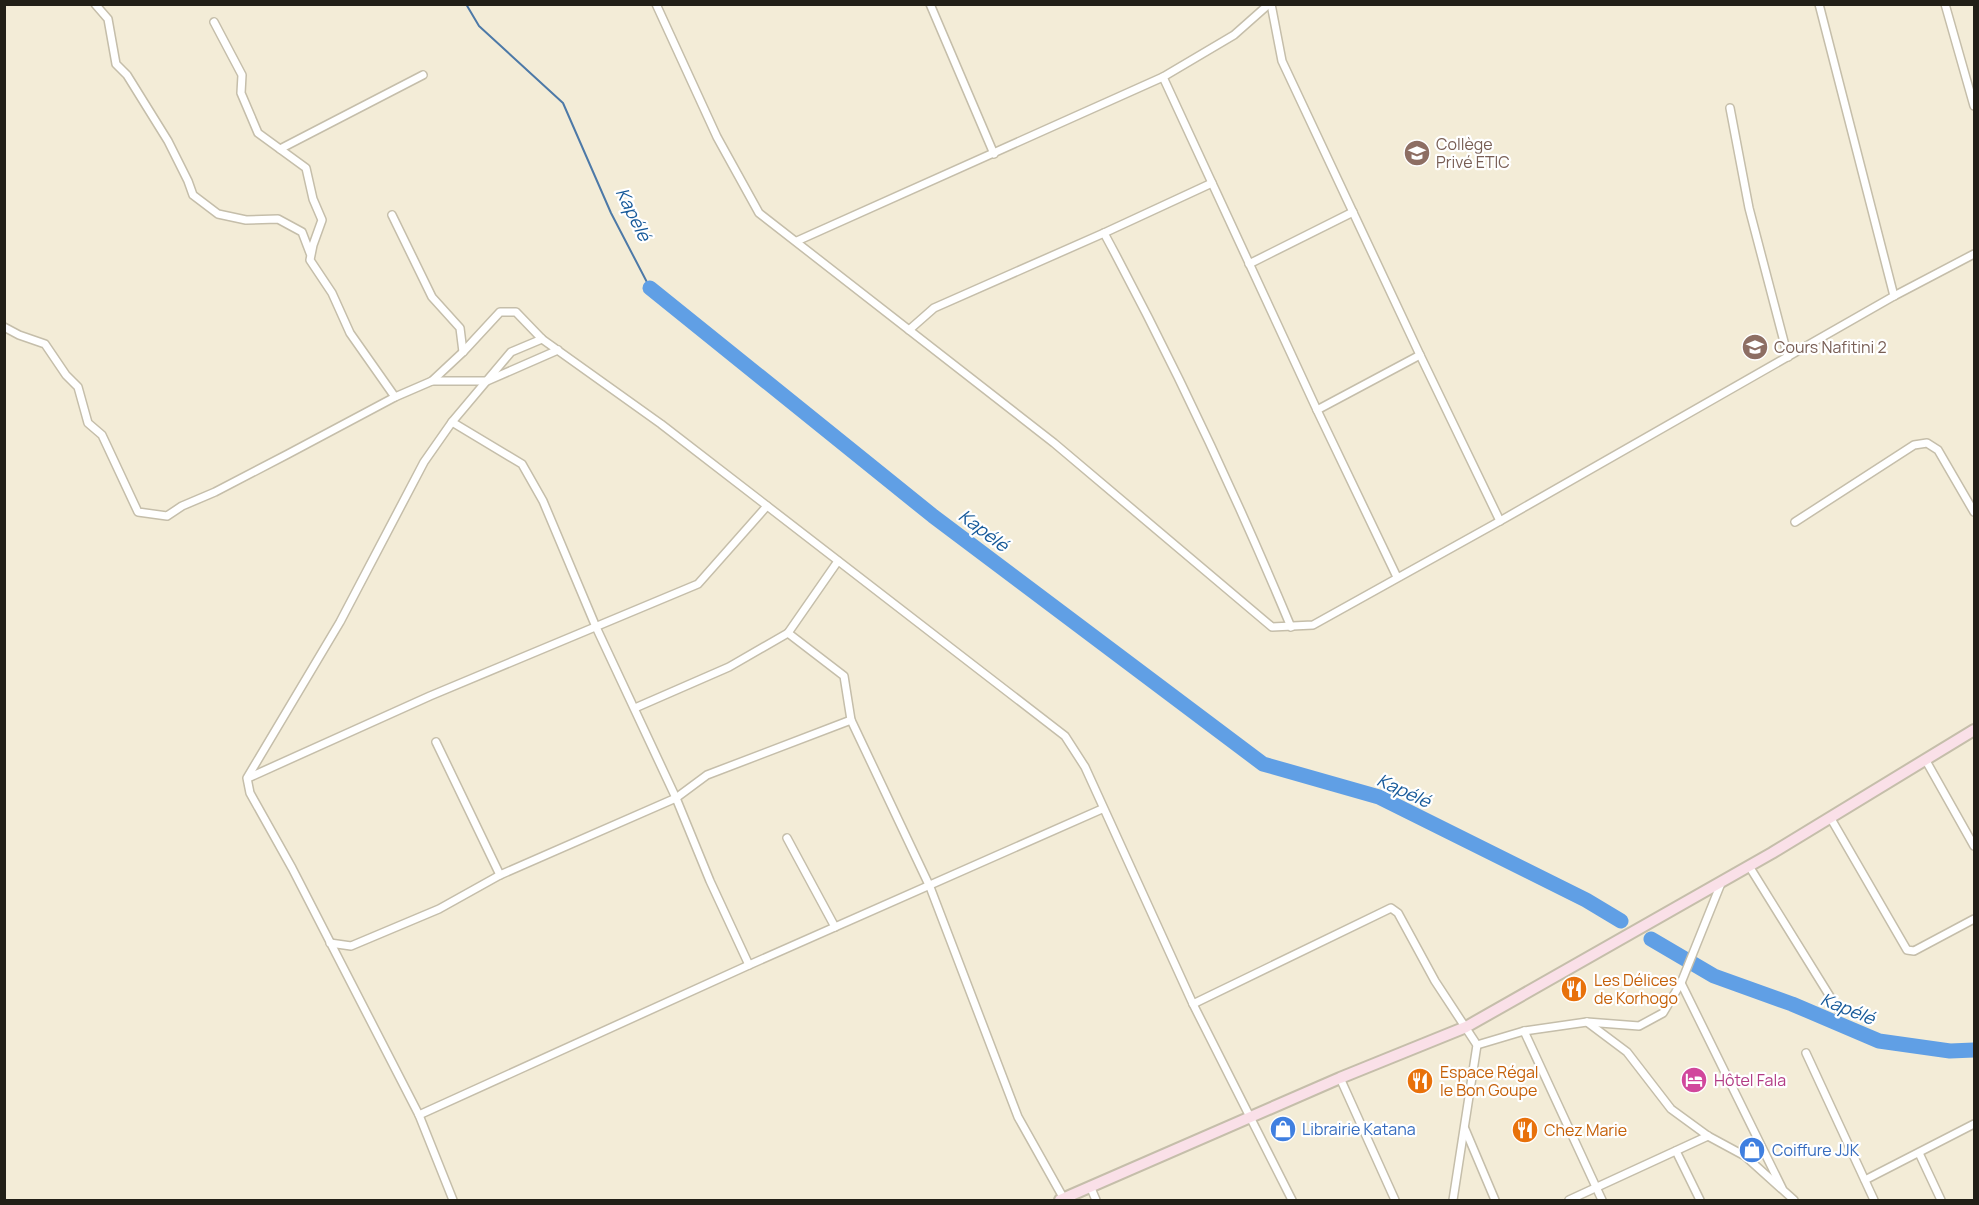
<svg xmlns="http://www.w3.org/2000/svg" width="1979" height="1205" font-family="Manrope,sans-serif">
<rect width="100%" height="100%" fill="#f3ecd7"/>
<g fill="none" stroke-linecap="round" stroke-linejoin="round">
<!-- stream -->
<path stroke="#4d79a7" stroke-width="2" d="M 466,4 L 479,26 L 563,103 L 611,213 L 650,288"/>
<!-- river -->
<g stroke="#609fe5" stroke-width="15">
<path d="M 650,288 L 933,516 L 1263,764 L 1379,797 L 1586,900 L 1621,921"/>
<path d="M 1651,939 L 1714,976 L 1792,1004 L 1879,1041 L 1950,1051 L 1974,1050"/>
</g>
<defs>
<g id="street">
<path d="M 95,4 L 108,19 L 116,64 L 127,75 L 168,141 L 188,181 L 193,195 L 218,214 L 246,220 L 278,219 L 302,232 L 310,253"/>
<path d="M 656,4 L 717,137 L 759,213 L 1054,443 L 1272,627 L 1313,625 L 1500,521 L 1894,296 L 1974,254"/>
<path d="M 930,4 L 994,154"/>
<path d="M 1271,4 L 1282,61 L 1420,355 L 1500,521"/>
<path d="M 1819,4 L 1894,296"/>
<path d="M 1945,4 L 1974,106"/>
<path d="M 214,22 L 242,75 L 241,93 L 258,133 L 306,168 L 313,199 L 322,220 L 313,245 L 310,260 L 332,293 L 350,333 L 395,397"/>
<path d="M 1163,77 L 1317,410 L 1397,577"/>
<path d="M 1730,108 L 1749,208 L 1788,357"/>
<path d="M 280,149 L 423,75"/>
<path d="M 392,215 L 432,297 L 460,328 L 463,352"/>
<path d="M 1104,233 C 1173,361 1235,493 1291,627"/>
<path d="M 797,241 L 1163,77 L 1234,35 L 1269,4"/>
<path d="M 1249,264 L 1353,212"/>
<path d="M 4,327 L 19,335 L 45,344 L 66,375 L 78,387 L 88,423 L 102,435 L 138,512 L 167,516 L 182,506 L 215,492 L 288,454 L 395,397 L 432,381 L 463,352 L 500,312 L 516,312 L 542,339 L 661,424 L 1065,736 L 1085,767 L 1193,1004 L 1292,1200"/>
<path d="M 909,330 L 934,308 L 1104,233 L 1212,183"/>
<path d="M 432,381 L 487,381 L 558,350"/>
<path d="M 1317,410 L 1420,355"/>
<path d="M 452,422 L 522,464 L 543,501 L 596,627 L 676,798 L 710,881 L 749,965"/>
<path d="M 1795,522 L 1914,445 L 1927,443 L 1938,450 L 1974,512"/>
<path d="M 788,633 L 844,676 L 851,720 L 930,887 L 1018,1117 L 1064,1199"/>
<path d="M 635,708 L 729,667 L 788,633 L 838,561"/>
<path d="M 436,742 L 500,875"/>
<path d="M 1925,759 L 1974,846"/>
<path d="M 248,778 L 430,696 L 698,584 L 767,506"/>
<path d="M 1830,817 L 1907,950 L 1914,951 L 1974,919"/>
<path d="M 787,838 L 835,927"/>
<path d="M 1749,866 L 1839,1011"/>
<path d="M 330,943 L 351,946 L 439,909 L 500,875 L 676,798 L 707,775 L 851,720"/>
<path d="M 1681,983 L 1782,1188"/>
<path d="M 1193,1004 L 1391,908 L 1398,913 L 1435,981 L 1477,1045 L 1453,1200"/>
<path d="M 1587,1022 L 1627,1052 L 1671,1109 L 1708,1136 L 1745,1156 L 1794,1200"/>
<path d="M 1524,1031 L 1602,1200"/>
<path d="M 1477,1045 L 1524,1031 L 1587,1022 L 1639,1026 L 1663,1013 L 1681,983 L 1722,881"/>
<path d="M 1806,1053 L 1874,1200"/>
<path d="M 1340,1078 L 1395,1200"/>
<path d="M 419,1115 L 749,965 L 1102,809"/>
<path d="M 1465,1129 L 1495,1200"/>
<path d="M 1676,1151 L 1700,1200"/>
<path d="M 1919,1153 L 1941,1200"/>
<path d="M 1865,1180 L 1974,1124"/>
<path d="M 1090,1186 L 1096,1200"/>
<path d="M 453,1200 L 419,1115 L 292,868 L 250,793 L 247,778 L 340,622 L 424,462 L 452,422 L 511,352 L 542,339"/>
<path d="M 1569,1200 L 1708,1136"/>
</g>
<path id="secondary" d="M 1060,1200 L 1340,1078 L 1466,1027 L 1772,853 L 1974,730"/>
</defs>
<!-- street casing -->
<use href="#street" stroke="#c5beaa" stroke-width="10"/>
<!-- secondary casing -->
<use href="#secondary" stroke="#c5beaa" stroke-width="14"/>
<!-- street -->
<use href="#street" stroke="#fff" stroke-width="7"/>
<!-- secondary -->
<use href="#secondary" stroke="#fae0e8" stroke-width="10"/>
</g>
<!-- icons -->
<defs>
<symbol id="school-disc" viewBox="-11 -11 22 22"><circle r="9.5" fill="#8d6e63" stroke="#fff"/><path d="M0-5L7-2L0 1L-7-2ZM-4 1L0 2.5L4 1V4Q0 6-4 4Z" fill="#fff"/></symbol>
<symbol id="restaurant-disc" viewBox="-11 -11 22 22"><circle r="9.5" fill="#e8710a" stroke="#fff"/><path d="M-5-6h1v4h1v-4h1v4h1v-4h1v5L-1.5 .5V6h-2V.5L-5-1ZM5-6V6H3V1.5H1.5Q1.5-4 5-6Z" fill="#fff"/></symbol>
<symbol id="hotel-disc" viewBox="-11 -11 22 22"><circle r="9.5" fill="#d1479c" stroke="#fff"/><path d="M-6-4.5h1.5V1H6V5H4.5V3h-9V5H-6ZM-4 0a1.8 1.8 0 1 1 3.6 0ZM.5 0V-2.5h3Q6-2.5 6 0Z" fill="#fff"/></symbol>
<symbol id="shop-disc" viewBox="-11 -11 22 22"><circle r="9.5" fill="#3f7fe0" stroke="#fff"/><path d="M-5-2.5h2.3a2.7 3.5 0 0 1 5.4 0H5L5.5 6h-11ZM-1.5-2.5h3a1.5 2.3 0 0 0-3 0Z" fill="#fff"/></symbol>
</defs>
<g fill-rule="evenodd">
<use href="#school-disc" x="1402" y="138" width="30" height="30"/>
<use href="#school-disc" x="1740" y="332" width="30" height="30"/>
<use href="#restaurant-disc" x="1559" y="974" width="30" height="30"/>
<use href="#hotel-disc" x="1679" y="1065" width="30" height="30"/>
<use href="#restaurant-disc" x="1405" y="1066" width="30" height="30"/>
<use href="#shop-disc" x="1268" y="1114" width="30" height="30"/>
<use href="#restaurant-disc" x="1510" y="1115" width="30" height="30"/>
<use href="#shop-disc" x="1737" y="1135" width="30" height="30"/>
</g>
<g text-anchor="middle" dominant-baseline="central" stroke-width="4.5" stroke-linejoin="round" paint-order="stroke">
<!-- education labels -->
<g font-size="16" fill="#785e54" stroke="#fff" text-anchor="start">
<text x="1436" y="144">Collège<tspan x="1436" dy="18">Privé ETIC</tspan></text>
<text x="1774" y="347">Cours Nafitini 2</text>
</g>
<!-- food labels -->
<g font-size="16" fill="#c56008" stroke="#fff" text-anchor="start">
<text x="1594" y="980">Les Délices<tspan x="1594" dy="18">de Korhogo</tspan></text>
<text x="1440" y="1072">Espace Régal<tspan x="1440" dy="18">le Bon Goupe</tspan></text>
<text x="1544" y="1130">Chez Marie</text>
</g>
<!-- hotel labels -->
<g font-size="16" fill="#b23c85" stroke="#fff" text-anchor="start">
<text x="1714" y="1080">Hôtel Fala</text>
</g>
<!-- shop labels -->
<g font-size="16" fill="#366cbe" stroke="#fff" text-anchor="start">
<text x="1302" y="1129">Librairie Katana</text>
<text x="1772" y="1150">Coiffure JJK</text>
</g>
<!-- water labels -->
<g font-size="18" font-style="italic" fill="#165999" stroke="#fff">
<text transform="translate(634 214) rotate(64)">Kapélé</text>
<text transform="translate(984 530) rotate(37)">Kapélé</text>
<text transform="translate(1404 790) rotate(25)">Kapélé</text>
<text transform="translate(1848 1008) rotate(22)">Kapélé</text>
</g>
</g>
<!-- border -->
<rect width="1979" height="1205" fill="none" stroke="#211f17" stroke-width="12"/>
</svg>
